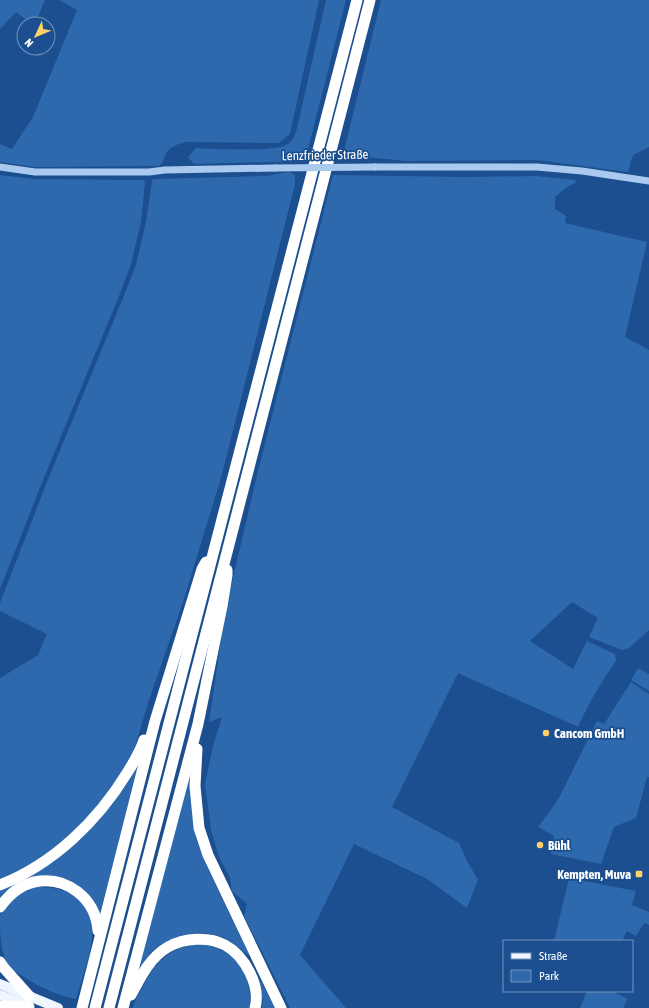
<svg xmlns="http://www.w3.org/2000/svg" width="649" height="1008" font-family="'Asap Condensed',sans-serif">
<rect width="100%" height="100%" fill="#1b4f8f"/>
<!-- green -->
<g fill="#2e69ad">
<path d="M 0,0 L 45,0 L 35,24 L 32,24 L 16,12 L 0,29 Z"/>
<path d="M 59,0 L 319,0 L 290,134 L 279,143 L 272,143 L 185,142 C 177,145 170,146 166,154 C 163,159 164,163 159,166 L 34,167 L 0,162 L 0,144 L 12,149 L 33,117 L 77,10 Z"/>
<path d="M 326,0 L 346,0 L 305,161 L 194,164 L 188,157 L 196,148 C 213,149 274,152 286,145 C 294,141 296,132 298,124 Z"/>
<path d="M 381,0 L 649,0 L 649,147 L 633,155 L 628,172 L 537,160 L 407,161 L 365,157 L 342,159 Z"/>
<path d="M 289,172 L 295,175 L 295,184 L 221,478 L 184,599 L 148,703 L 134,750 L 115,783 L 91,814 L 65,839 L 32,864 L 0,880 L 0,678 L 38,655 L 47,634 L 0,611 L 0,603 L 47,482 L 123,298 L 136,265 L 146,222 L 152,181 L 153,179 L 266,176 Z"/>
<path d="M 0,175 L 34,179 L 144,180 L 145,183 L 141,222 L 131,264 L 119,296 L 43,480 L 0,589 Z"/>
<path d="M 333,175 L 465,177 L 536,176 L 576,180 L 575,183 L 567,187 L 555,197 L 555,209 L 566,216 L 565,223 L 647,242 L 625,337 L 649,350 L 649,630 L 629,648 L 622,650 L 589,637 L 598,618 L 572,602 L 530,641 L 573,669 L 587,641 L 615,654 L 616,661 C 601,682 589,703 578,727 L 458,673 L 392,807 L 459,843 L 467,861 L 478,880 L 467,908 L 427,879 L 354,844 L 300,955 L 346,1008 L 290,1008 L 244,916 L 247,904 L 232,891 L 230,878 L 219,857 L 211,830 L 205,784 L 213,746 L 222,717 L 209,722 L 225,612 L 258,471 Z"/>
<path d="M 638,668 L 649,674 L 649,691 L 631,680 Z"/>
<path d="M 631,682 L 649,694 L 649,777 L 647,777 L 636,818 L 614,827 L 601,864 L 551,854 L 554,836 L 538,827 L 553,807 L 560,796 L 597,721 L 604,724 Z"/>
<path d="M 141,757 L 100,913 L 95,902 L 85,890 L 68,880 L 51,876 L 23,879 L 0,897 L 0,890 L 39,870 L 53,862 L 71,847 Z"/>
<path d="M 190,775 L 193,825 L 196,839 L 206,865 L 250,956 C 241,951 232,941 222,937 C 200,929 173,934 155,949 C 148,954 143,963 138,970 Z"/>
<path d="M 569,878 L 636,891 L 632,905 L 649,912 L 649,925 L 644,923 L 636,936 L 627,931 L 622,941 L 554,941 Z"/>
<path d="M 36,887 C 56,887 79,891 88,912 C 90,916 92,920 92,924 C 94,949 83,975 76,999 C 51,995 30,981 10,968 C 0,954 0,934 0,916 C 6,900 20,892 36,887 Z"/>
<path d="M 197,944 C 222,946 239,956 247,980 C 250,990 251,998 249,1008 L 133,1008 L 134,1003 C 151,972 158,950 197,944 Z"/>
<path d="M 258,976 L 275,1008 L 262,1008 L 263,1000 Z"/>
<path d="M 587,991 L 612,991 L 628,999 L 623,1008 L 580,1008 Z"/>
</g>
<g fill="none" stroke-linecap="round" stroke-linejoin="round">
<!-- minor -->
<g stroke="#a9c9ee" stroke-width="7">
<path d="M 0,167 L 35,172 L 149,172 L 165,170 L 275,168"/>
<path d="M 375,167 L 537,167 L 582,171 L 649,181"/>
</g>
<!-- major -->
<g stroke="#f0f6ff" stroke-width="10">
<path d="M 0,984 L 58,1008"/>
<path d="M 0,995 L 28,1006"/>
</g>
<!-- highway -->
<g stroke="#fff" stroke-width="11">
<path d="M 197,749 L 195,786 L 199,828 L 208,855 L 281,1008"/>
<path d="M 0,885 C 53,864 97,822 127,773 C 134,762 140,752 144,740"/>
<path d="M 0,907 C 8,896 20,885 34,882 C 67,875 96,899 98,931"/>
<path d="M 0,962 L 4,968 L 29,996"/>
<path d="M 131,995 C 140,978 150,957 168,947 C 184,938 208,936 225,945 C 245,956 261,986 255,1008"/>
<path d="M 0,1006 L 29,1007"/>
<path d="M 82,1008 L 155,721 L 202,569 L 206,562"/>
<path d="M 95,1008 L 357,0"/>
<path d="M 109,1008 L 370,0"/>
<path d="M 123,1008 L 198,724 L 222,606 L 227,575 L 227,570"/>
</g>
<!-- minor-bridge -->
<path stroke="#a9c9ee" stroke-width="7" d="M 275,168 L 375,167"/>
</g>
<!-- markers -->
<g fill="#ffd166" stroke="#1b4f8f" stroke-width="1.5">
<circle cx="546" cy="733" r="4"/>
<circle cx="540" cy="845" r="4"/>
<rect x="635" y="870" width="8" height="8" rx="2"/>
</g>
<g text-anchor="middle" dominant-baseline="central" stroke-width="3.5" stroke-linejoin="round" paint-order="stroke">
<!-- street labels -->
<g font-size="13" fill="#fff" stroke="#1b4f8f">
<text transform="translate(325 155) rotate(-1)">Lenzfrieder Straße</text>
</g>
<!-- poi labels -->
<g font-size="13" font-weight="bold" fill="#fff" stroke="#1b4f8f" text-anchor="start">
<text x="554" y="733">Cancom GmbH</text>
<text x="548" y="845">Bühl</text>
<text x="631" y="874" text-anchor="end">Kempten, Muva</text>
</g>
</g>
<!-- legend -->
<rect x="503" y="940" width="130" height="52" fill="#1b4f8f" stroke="#7695bc"/>
<rect x="511" y="953" width="20" height="6" fill="#f0f6ff" stroke="#7695bc"/>
<text x="539" y="960" font-size="12" fill="#ffffff">Straße</text>
<rect x="511" y="970" width="20" height="12" fill="#2e69ad" stroke="#7695bc"/>
<text x="539" y="980" font-size="12" fill="#ffffff">Park</text>
<!-- north arrow -->
<g transform="translate(36 36) rotate(226)"><circle r="19" fill="#1b4f8f" stroke="#7695bc"/>
<path d="M0-3L7 15L0 10L-7 15Z" fill="#ffd166"/>
<text y="-6" font-size="11" font-weight="bold" text-anchor="middle" fill="#ffffff">N</text>
</g>
</svg>
